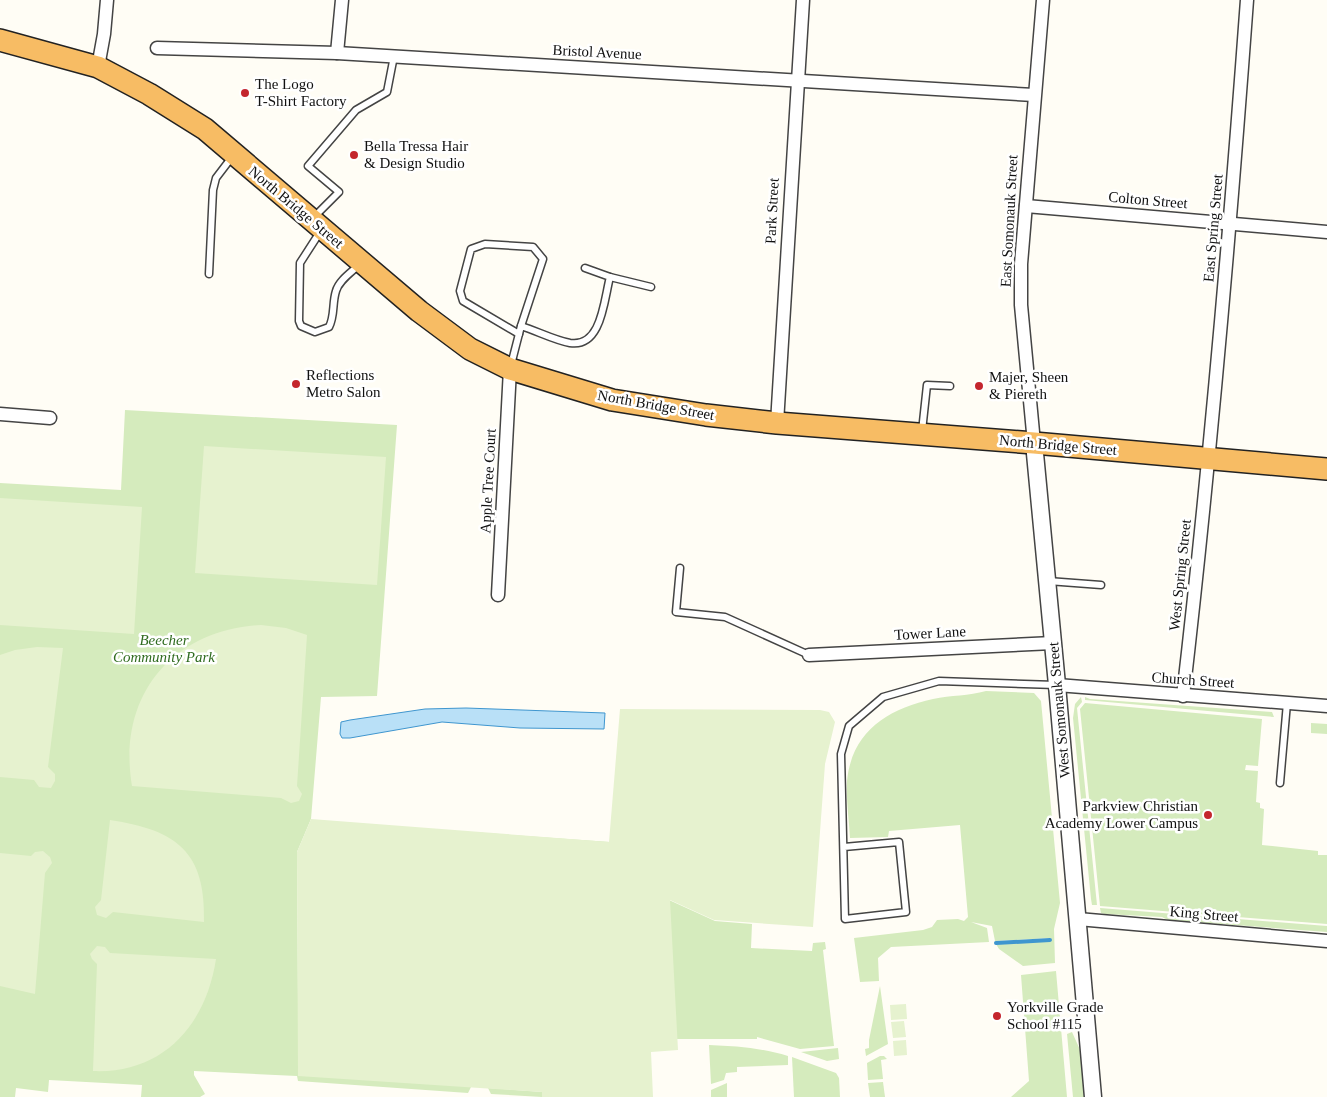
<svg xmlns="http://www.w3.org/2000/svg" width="1327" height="1097" font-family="'Times New Roman',serif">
<rect width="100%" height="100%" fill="#fffdf5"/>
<!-- green -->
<g fill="#d5ebbd">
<path d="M 125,410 L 397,425 L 377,696 L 321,697 L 311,819 L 297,852 L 298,1000 L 465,1064 L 464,1086 L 471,1087 L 468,1093 L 298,1081 L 297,1076 L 194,1071 L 194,1075 L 205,1094 L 200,1097 L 141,1097 L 142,1085 L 49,1080 L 48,1092 L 16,1088 L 15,1097 L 0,1097 L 0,483 L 121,490 Z"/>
<path d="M 986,691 L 1034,693 L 1041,701 L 1060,903 L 1054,929 L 1055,963 L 1023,966 L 999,949 L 996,944 L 1051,941 L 1051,938 L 995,941 L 992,926 L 971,922 L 987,928 L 989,942 L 891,947 L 878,958 L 879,981 L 860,982 L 854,938 L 923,930 L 932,927 L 937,920 L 958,919 L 964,921 L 968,917 L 960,825 L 889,831 L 888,837 L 850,838 C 849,819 846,800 847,781 C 852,731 888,709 933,699 C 951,695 969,696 986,691 Z"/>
<path d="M 1081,697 L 1082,702 L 1077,708 L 1097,905 L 1092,905 L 1091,899 L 1073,718 L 1075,704 Z"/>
<path d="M 1085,697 L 1090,699 L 1272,712 L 1274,717 L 1085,700 Z"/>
<path d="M 1085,703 L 1262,719 L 1258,766 L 1246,765 L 1245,770 L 1258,771 L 1256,802 L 1260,803 L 1260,808 L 1264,809 L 1262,845 L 1318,851 L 1318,855 L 1327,855 L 1327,924 L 1100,906 L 1080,709 Z"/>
<path d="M 1311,723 L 1327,724 L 1327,734 L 1311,733 Z"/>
<path d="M 443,830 L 610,842 L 669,900 L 715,921 L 752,924 L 751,948 L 812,951 L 813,943 L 825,942 L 826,949 L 823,950 L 834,1046 L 800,1049 L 757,1037 L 757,1039 L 677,1039 Z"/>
<path d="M 1100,908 L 1327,926 L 1327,932 L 1168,920 L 1162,917 L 1105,914 L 1101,913 Z"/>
<path d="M 1056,971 L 1067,1097 L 1011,1097 L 1029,1081 L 1021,975 Z"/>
<path d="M 880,986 L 888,1044 L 866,1056 L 865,1049 L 869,1048 L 869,1040 Z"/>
<path d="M 1072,1032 L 1081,1052 L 1085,1097 L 1073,1097 L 1067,1034 Z"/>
<path d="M 709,1045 C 736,1046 762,1048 788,1056 L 788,1065 L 737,1067 L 737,1072 L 726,1073 L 724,1080 L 711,1084 Z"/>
<path d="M 838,1048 L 839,1059 L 827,1061 L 801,1052 Z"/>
<path d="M 880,1056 L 884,1056 L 887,1059 L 881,1060 L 883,1079 L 868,1080 L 867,1063 Z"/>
<path d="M 792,1057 L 836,1073 L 839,1078 L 840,1097 L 794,1097 Z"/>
<path d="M 883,1082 L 885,1097 L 870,1097 L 868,1083 Z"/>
<path d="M 727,1083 L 727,1097 L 711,1097 L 711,1090 Z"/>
<path d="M 488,1088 L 543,1092 L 542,1097 L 491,1094 Z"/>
</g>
<!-- pitch -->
<g fill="#e6f2cf">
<path d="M 204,446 L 386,457 L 377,585 L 195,573 Z"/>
<path d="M 0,498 L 142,507 L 134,634 L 0,625 Z"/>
<path d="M 261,625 L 286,628 L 307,635 L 297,786 L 302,794 L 299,801 L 291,803 L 281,798 L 132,786 C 117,697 171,630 261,625 Z"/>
<path d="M 37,647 L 63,648 L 48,767 L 55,774 L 55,781 L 51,788 L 39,787 L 34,780 L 0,777 L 0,655 L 15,650 Z"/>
<path d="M 620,709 L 820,710 L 829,712 L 835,722 L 825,764 L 813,927 L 714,920 L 670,900 L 678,1050 L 651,1052 L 653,1097 L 542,1097 L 542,1092 L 298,1076 L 297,852 L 311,819 L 609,842 Z"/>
<path d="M 110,820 C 177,830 206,852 204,922 L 113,912 L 106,918 L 97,915 L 95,907 L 101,900 Z"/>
<path d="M 43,851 L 50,857 L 52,863 L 45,873 L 35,994 L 0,986 L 0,853 L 31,856 L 35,852 Z"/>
<path d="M 97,946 L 105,947 L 110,953 L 216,959 C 206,1025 163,1074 93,1071 L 97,964 L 92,959 L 90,954 Z"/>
<path d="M 906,1004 L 907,1019 L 891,1020 L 890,1005 Z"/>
<path d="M 904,1021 L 906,1037 L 893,1038 L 891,1022 Z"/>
<path d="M 906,1040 L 907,1055 L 894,1056 L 893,1041 Z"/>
</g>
<!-- water -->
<path fill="#b9e0f7" stroke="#3f96cf" d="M 466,708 L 605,713 L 604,729 L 520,728 L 442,722 L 350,738 L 342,738 L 340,734 L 341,722 L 350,720 L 425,709 Z"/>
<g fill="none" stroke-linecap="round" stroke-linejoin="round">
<!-- stream -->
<path stroke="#3f96cf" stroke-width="4" d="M 996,943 L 1050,940"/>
<defs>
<g id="service">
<path d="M 314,217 L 339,192 L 308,166 L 356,110 L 387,92 L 394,56"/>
<path d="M 320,232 L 300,263 L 299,321 L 301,326 L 315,332 L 329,327 C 335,316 332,303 336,291 C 339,280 352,272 360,264"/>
<path d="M 209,274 L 213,190 L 216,178 L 232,157"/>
<path d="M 610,277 L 651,287"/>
<path d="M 519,334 L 463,301 L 460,291 L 471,249 L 485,244 L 533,247 L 543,259 L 521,326"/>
<path d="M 511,365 L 521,326 C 537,331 554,340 570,343 C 602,348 604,299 610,277 L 585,268"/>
<path d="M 922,431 L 927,385 L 950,386"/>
<path d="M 680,568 L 676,612 L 725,617 L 809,655"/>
<path d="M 1048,581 L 1101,585"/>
<path d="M 1280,783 L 1287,703"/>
<path d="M 844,847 L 899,842 L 906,912 L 845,919 L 841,754 L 849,726 L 883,697 L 939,681 L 1056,685"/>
</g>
<g id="minor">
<path d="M 157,48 L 337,53 L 1034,95"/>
<path d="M 337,53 L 342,0"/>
<path d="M 98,67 L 104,34 L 107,0"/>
<path d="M 1026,206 L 1327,232"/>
<path d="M 0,414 L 50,418"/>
<path d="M 777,423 L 803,0"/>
<path d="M 1034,443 L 1021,305 L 1021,264 L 1043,0"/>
<path d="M 498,595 L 510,369"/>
<path d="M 809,655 L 1053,643"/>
<path d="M 1057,685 L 1327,706"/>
<path d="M 1183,696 C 1210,464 1230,232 1247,0"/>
<path d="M 1078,919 L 1327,941"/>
</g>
<path id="tertiary" d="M 1034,443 L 1057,685 L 1093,1097"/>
<path id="trunk" d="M 0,40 L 98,67 L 149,94 L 205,129 L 419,311 L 470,349 L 510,369 L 612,400 L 706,415 L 777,423 L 1034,443 L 1327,469"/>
</defs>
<!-- service casing -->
<use href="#service" stroke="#444" stroke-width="9"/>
<!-- minor casing -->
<use href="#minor" stroke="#444" stroke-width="15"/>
<!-- tertiary casing -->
<use href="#tertiary" stroke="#444" stroke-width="19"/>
<!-- trunk casing -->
<use href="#trunk" stroke="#222" stroke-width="24"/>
<!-- service -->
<use href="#service" stroke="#fff" stroke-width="6"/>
<!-- minor -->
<use href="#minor" stroke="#fff" stroke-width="12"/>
<!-- tertiary -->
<use href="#tertiary" stroke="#fff" stroke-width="16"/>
<!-- trunk -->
<use href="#trunk" stroke="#f7bc64" stroke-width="21"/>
</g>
<!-- markers -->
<g fill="#c4262e" stroke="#fff" stroke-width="2">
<circle cx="245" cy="93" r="5"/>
<circle cx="354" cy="155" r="5"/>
<circle cx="296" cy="384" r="5"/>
<circle cx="979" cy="386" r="5"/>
<circle cx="1208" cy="815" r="5"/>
<circle cx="997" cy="1016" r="5"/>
</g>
<g text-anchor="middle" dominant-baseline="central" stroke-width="5" stroke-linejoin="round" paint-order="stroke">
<!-- street labels -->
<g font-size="15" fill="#111" stroke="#fff">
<text transform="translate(597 52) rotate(3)">Bristol Avenue</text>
<text transform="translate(1148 200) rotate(5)">Colton Street</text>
<text transform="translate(296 207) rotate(40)">North Bridge Street</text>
<text transform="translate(772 211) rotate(-87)">Park Street</text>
<text transform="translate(1009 221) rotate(-87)">East Somonauk Street</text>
<text transform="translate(1213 228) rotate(-85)">East Spring Street</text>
<text transform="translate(656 405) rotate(10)">North Bridge Street</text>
<text transform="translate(1058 445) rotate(5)">North Bridge Street</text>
<text transform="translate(488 481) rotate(-87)">Apple Tree Court</text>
<text transform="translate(1180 575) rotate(-84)">West Spring Street</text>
<text transform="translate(930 633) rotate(-3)">Tower Lane</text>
<text transform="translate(1193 680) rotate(4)">Church Street</text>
<text transform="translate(1059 710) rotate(-95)">West Somonauk Street</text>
<text transform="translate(1204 914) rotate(5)">King Street</text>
</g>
<!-- poi labels -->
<g font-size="15" fill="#111" stroke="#fff" text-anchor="start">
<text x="255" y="84">The Logo<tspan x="255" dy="17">T-Shirt Factory</tspan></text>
<text x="364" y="146">Bella Tressa Hair<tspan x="364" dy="17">&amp; Design Studio</tspan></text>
<text x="306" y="375">Reflections<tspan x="306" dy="17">Metro Salon</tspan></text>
<text x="989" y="377">Majer, Sheen<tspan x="989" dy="17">&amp; Piereth</tspan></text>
<text x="1198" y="806" text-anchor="end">Parkview Christian<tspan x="1198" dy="17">Academy Lower Campus</tspan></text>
<text x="1007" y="1007">Yorkville Grade<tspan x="1007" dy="17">School #115</tspan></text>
</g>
<!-- park labels -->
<g font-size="15" font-style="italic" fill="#2f6b1f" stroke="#fff">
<text x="164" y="640">Beecher<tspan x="164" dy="17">Community Park</tspan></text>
</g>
</g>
</svg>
